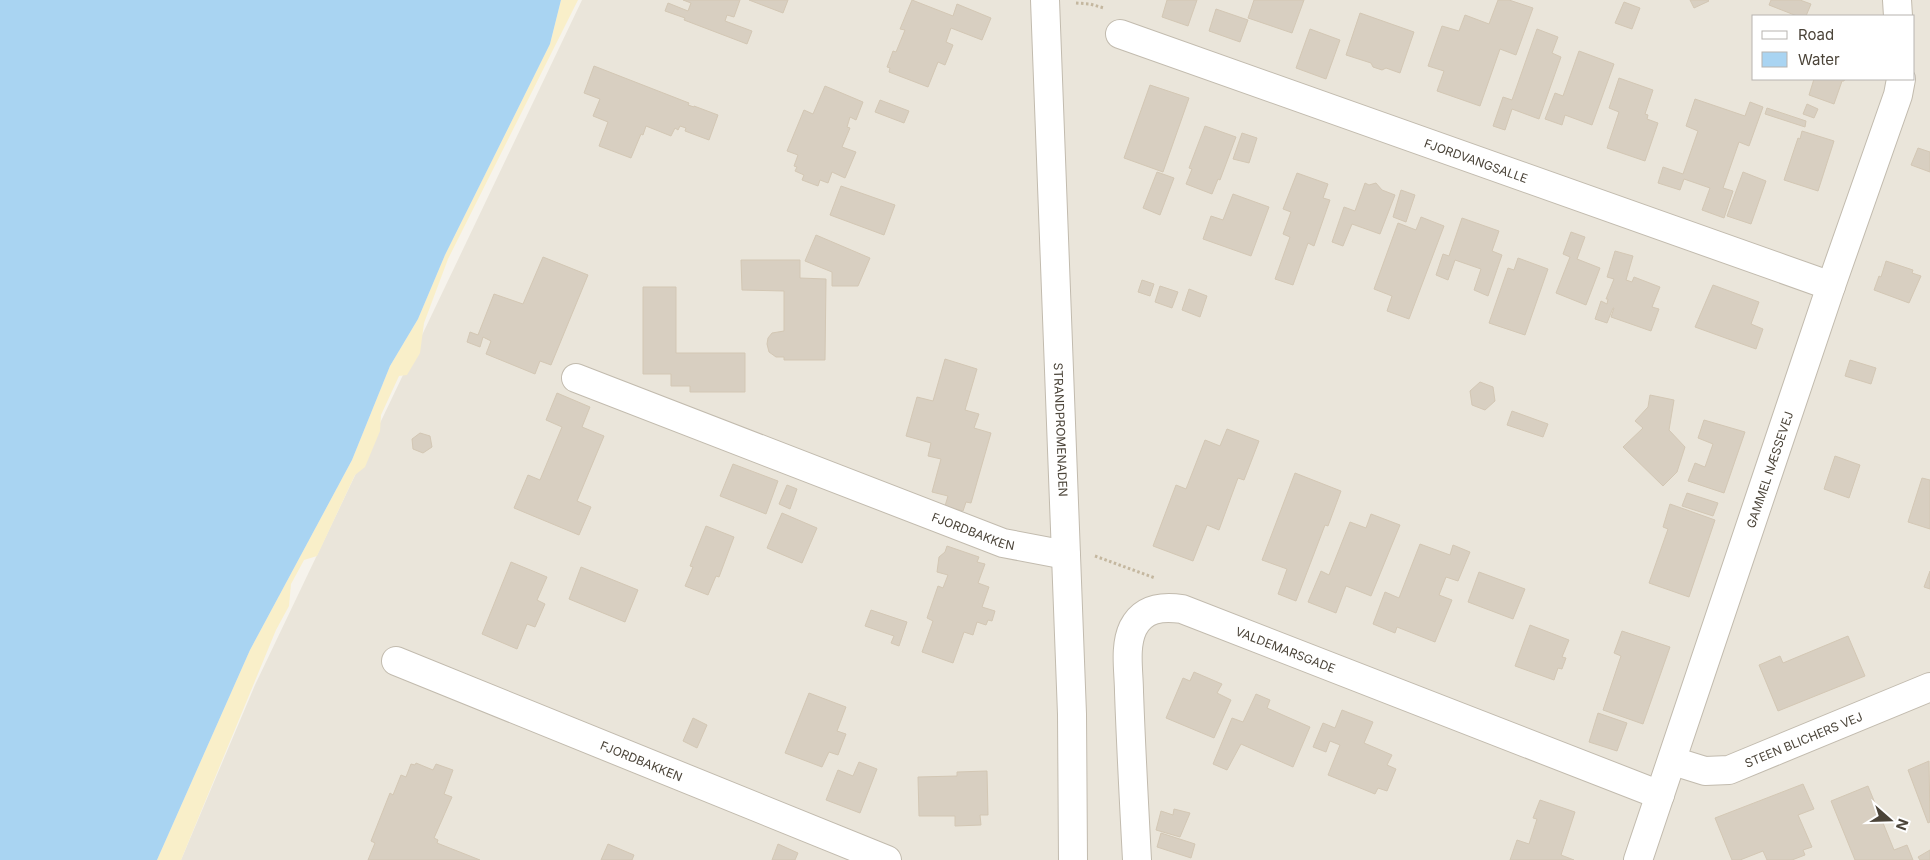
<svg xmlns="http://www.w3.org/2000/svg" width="1930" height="860" font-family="Inter,sans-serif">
<rect width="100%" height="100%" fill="#f6f3ec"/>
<!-- residential -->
<path fill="#eae5da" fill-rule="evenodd" d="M 582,0 L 1930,0 L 1930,860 L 181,860 L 255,685 ZM 1754,16 L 1914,16 L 1914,79 L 1754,79 Z"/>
<!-- sand -->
<path fill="#f9efc9" d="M 561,0 L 578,0 L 448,259 L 424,323 L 420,353 L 407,375 L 399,376 L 381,415 L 380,431 L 365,467 L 355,475 L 317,556 L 304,560 L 291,584 L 289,606 L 276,630 L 181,860 L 157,860 L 250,650 L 352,460 L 390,366 L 418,319 L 445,255 L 550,44 Z"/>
<!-- water -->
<path fill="#a9d4f2" d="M 0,0 L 561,0 L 550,44 L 445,255 L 418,319 L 390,366 L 352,460 L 250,650 L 157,860 L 0,860 Z"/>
<!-- building -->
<g fill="#d8cfc1" stroke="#d3c7b4">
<path d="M 683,0 L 740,0 L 734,17 L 727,15 L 725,21 L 752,31 L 747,44 L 684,20 L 685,18 L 665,11 L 668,3 L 688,11 L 691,3 Z"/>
<path d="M 749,0 L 788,0 L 783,13 Z"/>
<path d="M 912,0 L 953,16 L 957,4 L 991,18 L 982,40 L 951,28 L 946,42 L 953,45 L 945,65 L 938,62 L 928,87 L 889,72 L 890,68 L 887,67 L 893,51 L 896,52 L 905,30 L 900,29 Z"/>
<path d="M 1167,0 L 1197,0 L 1188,26 L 1162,17 Z"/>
<path d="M 1254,0 L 1304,0 L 1292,33 L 1248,18 Z"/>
<path d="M 1498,0 L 1509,0 L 1533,8 L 1516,55 L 1500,49 L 1480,106 L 1437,91 L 1444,71 L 1428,66 L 1442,26 L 1459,31 L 1465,15 L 1489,24 Z"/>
<path d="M 1690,0 L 1708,0 L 1709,1 L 1694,8 Z"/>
<path d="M 1771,0 L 1800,0 L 1811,4 L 1806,16 L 1797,16 L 1769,5 Z"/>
<path d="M 1624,2 L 1640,8 L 1632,29 L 1615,23 Z"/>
<path d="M 1216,9 L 1248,20 L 1240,42 L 1209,31 Z"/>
<path d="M 1360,13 L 1414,32 L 1400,73 L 1386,68 L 1382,70 L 1373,67 L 1371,63 L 1346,55 Z"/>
<path d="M 1310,29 L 1340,40 L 1326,79 L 1296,68 Z"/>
<path d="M 1537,29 L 1558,37 L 1552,53 L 1561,57 L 1539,119 L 1512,109 L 1505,130 L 1493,126 L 1503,97 L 1512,100 Z"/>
<path d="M 1579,51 L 1614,64 L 1592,125 L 1565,115 L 1562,125 L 1545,119 L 1555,93 L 1563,96 Z"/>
<path d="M 594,66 L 689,103 L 688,105 L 694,107 L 694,106 L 718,115 L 709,140 L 685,131 L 686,128 L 680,126 L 678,130 L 675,128 L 671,136 L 646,126 L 643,135 L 641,134 L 631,158 L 599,146 L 608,122 L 593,116 L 600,99 L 584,93 Z"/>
<path d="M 1619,78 L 1653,90 L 1645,114 L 1648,115 L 1647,119 L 1658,123 L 1645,161 L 1607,148 L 1619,112 L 1609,108 Z"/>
<path d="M 1814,79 L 1845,79 L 1844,81 L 1842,81 L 1834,104 L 1809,95 Z"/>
<path d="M 1150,85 L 1189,98 L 1163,172 L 1124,158 Z"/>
<path d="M 825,86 L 863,102 L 856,120 L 850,117 L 847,127 L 850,128 L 842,147 L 856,152 L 845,178 L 832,172 L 828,183 L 820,180 L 818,186 L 802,180 L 804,175 L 795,171 L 797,167 L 794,166 L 798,155 L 787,151 L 804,110 L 813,114 Z"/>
<path d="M 1695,99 L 1745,116 L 1750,102 L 1763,107 L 1749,146 L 1739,142 L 1723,188 L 1733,191 L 1724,218 L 1702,210 L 1710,188 L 1684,179 L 1680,190 L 1658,183 L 1663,167 L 1683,174 L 1698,131 L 1686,126 Z"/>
<path d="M 880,100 L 909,111 L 904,123 L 875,112 Z"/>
<path d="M 1807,104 L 1818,109 L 1814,118 L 1803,114 Z"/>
<path d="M 1767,108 L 1806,121 L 1805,127 L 1765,114 Z"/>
<path d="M 1205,126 L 1236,137 L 1220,180 L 1218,179 L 1212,194 L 1186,184 L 1192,169 L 1189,168 Z"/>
<path d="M 1802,131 L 1834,141 L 1818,191 L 1784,180 L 1798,138 L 1800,139 Z"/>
<path d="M 1242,133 L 1257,138 L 1249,163 L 1233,159 Z"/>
<path d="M 1918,148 L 1930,152 L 1930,172 L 1911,165 Z"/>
<path d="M 1157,172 L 1174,178 L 1160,215 L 1143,208 Z"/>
<path d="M 1743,172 L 1766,181 L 1751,224 L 1727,216 Z"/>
<path d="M 1297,173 L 1328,184 L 1323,198 L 1330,200 L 1314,246 L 1308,243 L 1293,285 L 1275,279 L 1290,237 L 1283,234 L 1291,212 L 1283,209 Z"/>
<path d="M 1365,183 L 1369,185 L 1376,183 L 1382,190 L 1395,195 L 1380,234 L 1352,224 L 1343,246 L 1332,242 L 1344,207 L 1355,211 Z"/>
<path d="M 841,186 L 895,205 L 884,235 L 830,215 Z"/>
<path d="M 1401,190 L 1415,195 L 1406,222 L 1393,217 Z"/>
<path d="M 1233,194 L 1269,207 L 1251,256 L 1203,239 L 1211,216 L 1223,220 Z"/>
<path d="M 1421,217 L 1444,226 L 1409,319 L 1387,311 L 1392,296 L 1374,289 L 1398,223 L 1416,230 Z"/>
<path d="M 1462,218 L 1499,231 L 1492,251 L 1502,255 L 1488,296 L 1474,290 L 1481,269 L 1455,260 L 1448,280 L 1436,275 L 1443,254 L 1449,256 Z"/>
<path d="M 1571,232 L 1585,237 L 1577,259 L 1600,268 L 1586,305 L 1556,293 L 1570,257 L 1563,254 Z"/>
<path d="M 816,235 L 870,258 L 858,286 L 832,286 L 832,272 L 805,261 Z"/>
<path d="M 1615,251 L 1633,256 L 1626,280 L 1632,282 L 1634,277 L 1660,287 L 1652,307 L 1659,309 L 1651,331 L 1611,317 L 1614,308 L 1613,308 L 1607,323 L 1595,319 L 1601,301 L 1607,304 L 1608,299 L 1606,299 L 1614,279 L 1607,277 Z"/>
<path d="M 543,257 L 588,275 L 551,365 L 540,361 L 535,374 L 486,354 L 491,341 L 483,337 L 480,347 L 467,342 L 470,332 L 478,335 L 494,294 L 523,304 Z"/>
<path d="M 1518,258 L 1548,269 L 1525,335 L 1489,323 L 1508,268 L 1514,270 Z"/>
<path d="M 741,260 L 800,260 L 800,278 L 826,279 L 825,360 L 784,360 L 784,357 L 776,357 L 769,352 L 767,344 L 768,338 L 772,333 L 784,331 L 784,291 L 742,290 Z"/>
<path d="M 1886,261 L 1913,270 L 1912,273 L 1921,276 L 1909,303 L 1874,290 L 1879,276 L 1881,277 Z"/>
<path d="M 1142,280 L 1154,284 L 1150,296 L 1138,292 Z"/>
<path d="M 1713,285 L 1759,302 L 1751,324 L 1763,329 L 1756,349 L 1695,327 Z"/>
<path d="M 1160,286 L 1178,292 L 1172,308 L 1155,302 Z"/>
<path d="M 643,287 L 676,287 L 676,353 L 745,353 L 745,392 L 690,392 L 690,386 L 671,386 L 671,374 L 643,374 Z"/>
<path d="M 1189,289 L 1207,296 L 1200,317 L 1182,310 Z"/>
<path d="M 945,359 L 977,369 L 965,410 L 979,414 L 974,428 L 991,433 L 971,503 L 966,502 L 963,511 L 945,506 L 948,496 L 932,492 L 941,459 L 928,456 L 931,443 L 906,436 L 917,397 L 933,401 Z"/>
<path d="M 1850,360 L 1876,368 L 1871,384 L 1845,376 Z"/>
<path d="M 1480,382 L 1493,387 L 1495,401 L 1485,410 L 1472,405 L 1470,391 Z"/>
<path d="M 557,393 L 590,407 L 582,427 L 604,436 L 577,501 L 591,507 L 579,535 L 514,508 L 528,475 L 540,480 L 562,427 L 546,420 Z"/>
<path d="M 1650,395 L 1674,400 L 1669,430 L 1685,447 L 1677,472 L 1663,486 L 1623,447 L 1643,428 L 1635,421 L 1648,407 Z"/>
<path d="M 1512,411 L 1548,424 L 1543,437 L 1507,425 Z"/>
<path d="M 1704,420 L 1745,432 L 1724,493 L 1688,481 L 1695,463 L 1705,467 L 1713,444 L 1698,438 Z"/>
<path d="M 1227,429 L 1259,441 L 1244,480 L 1238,478 L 1219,530 L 1207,525 L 1193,561 L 1153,546 L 1176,485 L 1186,489 L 1205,440 L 1220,446 Z"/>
<path d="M 420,433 L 430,436 L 432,447 L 423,453 L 413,449 L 412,439 Z"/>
<path d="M 1835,456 L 1860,465 L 1849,498 L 1824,489 Z"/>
<path d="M 733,464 L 778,481 L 766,514 L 720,496 Z"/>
<path d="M 1295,473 L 1341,491 L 1328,526 L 1325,525 L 1296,601 L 1278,594 L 1287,569 L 1262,560 Z"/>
<path d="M 1922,478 L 1930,480 L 1930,529 L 1908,522 Z"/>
<path d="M 787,485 L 797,489 L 790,509 L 779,504 Z"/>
<path d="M 1687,493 L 1718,503 L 1713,516 L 1682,506 Z"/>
<path d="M 1670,504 L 1715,520 L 1689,597 L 1649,583 L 1668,529 L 1663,527 Z"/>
<path d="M 782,513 L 817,528 L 802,563 L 767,548 Z"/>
<path d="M 1371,514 L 1400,525 L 1371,596 L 1346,586 L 1336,613 L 1308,602 L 1321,571 L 1329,575 L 1350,522 L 1366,528 Z"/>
<path d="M 706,526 L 734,537 L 719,577 L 716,576 L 708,595 L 685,586 L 693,567 L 690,566 Z"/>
<path d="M 1420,544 L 1450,555 L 1453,545 L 1470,552 L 1458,581 L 1446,577 L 1439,595 L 1452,600 L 1435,642 L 1397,627 L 1395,633 L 1373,624 L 1385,592 L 1399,598 Z"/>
<path d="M 947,546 L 979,557 L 977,562 L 985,564 L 978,583 L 989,587 L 982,607 L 995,611 L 992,621 L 988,620 L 986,625 L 977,622 L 973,635 L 964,632 L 953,663 L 922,652 L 933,621 L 927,618 L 938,586 L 943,588 L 948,575 L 937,572 L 939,557 L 945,552 Z"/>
<path d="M 511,562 L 547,577 L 537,600 L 545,604 L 535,627 L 527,624 L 517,649 L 482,634 Z"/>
<path d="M 581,567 L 638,590 L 625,622 L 569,599 Z"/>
<path d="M 1930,571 L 1930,589 L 1924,587 Z"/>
<path d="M 1479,572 L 1525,589 L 1513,619 L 1468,602 Z"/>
<path d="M 871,610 L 907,622 L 899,646 L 891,643 L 894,636 L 865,626 Z"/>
<path d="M 1530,625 L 1569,640 L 1562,657 L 1566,658 L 1562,669 L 1558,668 L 1554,680 L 1515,666 Z"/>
<path d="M 1622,631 L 1670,647 L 1643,724 L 1603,710 L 1621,656 L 1614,653 Z"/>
<path d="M 1848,636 L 1865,676 L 1778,711 L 1759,665 L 1780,656 L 1783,663 Z"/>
<path d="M 1194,672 L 1222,684 L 1217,693 L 1231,700 L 1214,738 L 1166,718 L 1183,678 L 1190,681 Z"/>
<path d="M 809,693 L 846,707 L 837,731 L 846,734 L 838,755 L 829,752 L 822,767 L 785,753 Z"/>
<path d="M 1256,694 L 1270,700 L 1267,708 L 1310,727 L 1293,767 L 1241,744 L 1227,770 L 1213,764 L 1232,718 L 1243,722 Z"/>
<path d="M 1342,710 L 1373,722 L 1364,743 L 1392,755 L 1387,765 L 1396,769 L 1387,791 L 1378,788 L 1375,794 L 1328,775 L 1340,745 L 1330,741 L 1326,752 L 1313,747 L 1323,723 L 1335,728 Z"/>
<path d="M 1598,713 L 1627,723 L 1617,751 L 1589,742 Z"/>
<path d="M 693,718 L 707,725 L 697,748 L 683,741 Z"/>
<path d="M 1929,761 L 1930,822 L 1928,823 L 1908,770 Z"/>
<path d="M 859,762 L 877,769 L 860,813 L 826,800 L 838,770 L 853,776 Z"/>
<path d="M 416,763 L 433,770 L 436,764 L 453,770 L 444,794 L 452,797 L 434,838 L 438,840 L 437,843 L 480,860 L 368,860 L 375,843 L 371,841 L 390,793 L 393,795 L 401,775 L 406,777 L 411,764 L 415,765 Z"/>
<path d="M 987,771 L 988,815 L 980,815 L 981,825 L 955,826 L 955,816 L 919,816 L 918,777 L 957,776 L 957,772 Z"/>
<path d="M 1803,784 L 1814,809 L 1798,815 L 1812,847 L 1803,850 L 1805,855 L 1792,860 L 1767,860 L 1763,851 L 1740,860 L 1732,860 L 1715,818 Z"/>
<path d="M 1868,786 L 1894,850 L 1907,845 L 1913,860 L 1855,860 L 1831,801 Z"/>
<path d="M 1540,800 L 1575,812 L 1561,855 L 1574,860 L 1510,860 L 1517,840 L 1529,844 L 1537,819 L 1533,818 Z"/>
<path d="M 1174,809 L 1190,813 L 1180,837 L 1156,830 L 1161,811 L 1173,815 Z"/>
<path d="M 1161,833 L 1195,844 L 1191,858 L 1157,847 Z"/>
<path d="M 608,844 L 634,855 L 632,860 L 601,860 Z"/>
<path d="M 778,844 L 798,853 L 795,860 L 772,860 Z"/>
<path d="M 1930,850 L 1930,860 L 1920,860 L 1918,857 Z"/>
</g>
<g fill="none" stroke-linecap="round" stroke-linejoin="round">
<defs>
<g id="minor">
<path d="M 1897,0 L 1898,16"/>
<path id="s1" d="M 1120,34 L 1831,286"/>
<path id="s2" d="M 576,378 L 1003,543 L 1066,555"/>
<path id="s3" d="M 396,661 L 887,860"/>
<path id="s4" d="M 1673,761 L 1705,771 L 1729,770 L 1930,687"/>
<path id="s5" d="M 1137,860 C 1134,804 1131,748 1129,692 C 1129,672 1124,647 1133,628 C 1143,608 1162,606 1182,609 L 1660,795"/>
<path id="s6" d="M 1638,860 L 1831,286 L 1898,95 L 1901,79"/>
</g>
<g id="tertiary">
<path id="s7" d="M 1045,0 L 1072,714 L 1073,860"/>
</g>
</defs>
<!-- minor casing -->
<use href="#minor" stroke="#c2bbae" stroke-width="30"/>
<!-- tertiary casing -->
<use href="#tertiary" stroke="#c2bbae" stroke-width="30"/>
<!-- path -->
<g stroke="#c4b79f" stroke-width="3" stroke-dasharray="2.5 2.5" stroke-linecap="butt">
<path d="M 1076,3 L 1090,4 L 1104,8"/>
<path d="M 1095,556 L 1155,578"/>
</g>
<!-- minor -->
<use href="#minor" stroke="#fff" stroke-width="28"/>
<!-- tertiary -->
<use href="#tertiary" stroke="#fff" stroke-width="28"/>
</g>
<g text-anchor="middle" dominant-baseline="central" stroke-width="4" stroke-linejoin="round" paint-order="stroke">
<!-- street labels -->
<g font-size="12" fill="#4b4439" stroke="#fff">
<text stroke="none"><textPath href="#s1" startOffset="378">FJORDVANGSALLE</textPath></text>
<text stroke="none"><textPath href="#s7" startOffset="430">STRANDPROMENADEN</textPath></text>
<text stroke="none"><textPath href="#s6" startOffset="412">GAMMEL NÆSSEVEJ</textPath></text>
<text stroke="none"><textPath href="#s2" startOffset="426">FJORDBAKKEN</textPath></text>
<text stroke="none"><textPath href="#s5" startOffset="401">VALDEMARSGADE</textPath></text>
<text stroke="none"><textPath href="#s4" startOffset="138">STEEN BLICHERS VEJ</textPath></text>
<text stroke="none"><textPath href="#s3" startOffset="265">FJORDBAKKEN</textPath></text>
</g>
</g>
<!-- legend -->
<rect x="1752" y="15" width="162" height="65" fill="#ffffff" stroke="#b7b4b0"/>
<rect x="1762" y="31" width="25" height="8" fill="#ffffff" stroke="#b7b4b0"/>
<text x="1798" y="40" font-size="15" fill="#4b4439">Road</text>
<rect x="1762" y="52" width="25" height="15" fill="#a9d4f2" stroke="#b7b4b0"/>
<text x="1798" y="65" font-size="15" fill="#4b4439">Water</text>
<!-- north arrow -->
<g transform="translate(1890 820) rotate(110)" stroke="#ffffff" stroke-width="4" paint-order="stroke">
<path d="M0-4L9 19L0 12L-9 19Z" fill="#4b4439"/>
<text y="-8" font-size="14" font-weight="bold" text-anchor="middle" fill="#4b4439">N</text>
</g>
</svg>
